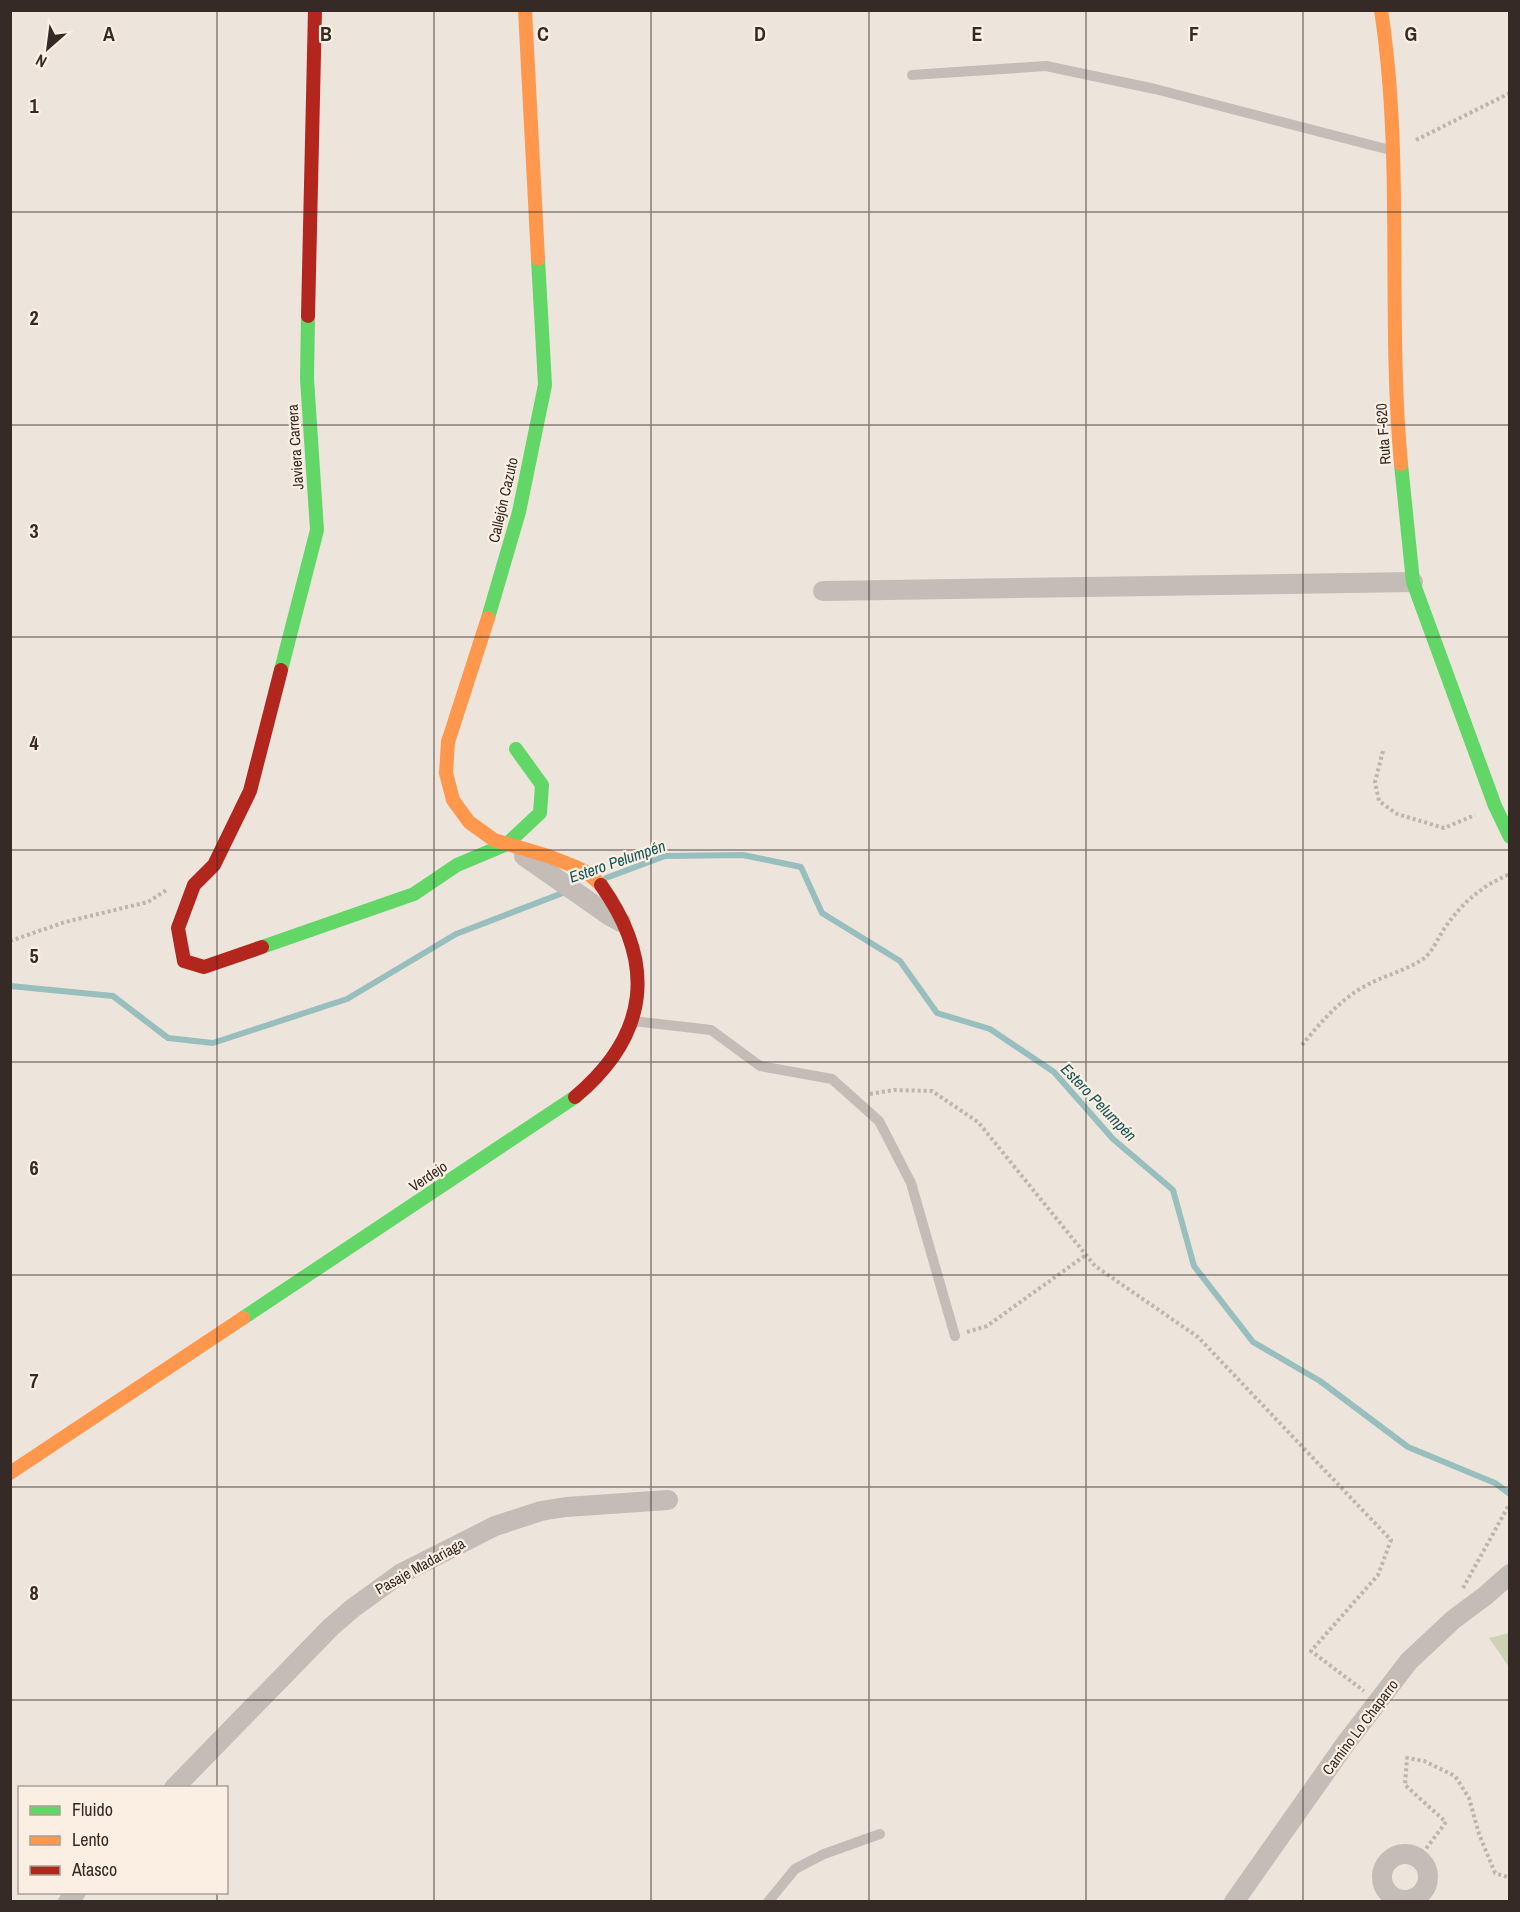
<svg xmlns="http://www.w3.org/2000/svg" width="1520" height="1912" font-family="'Archivo Narrow',sans-serif">
<rect width="100%" height="100%" fill="#ede5dc"/>
<!-- green -->
<path fill="#cdd2b5" d="M 1509,1633 L 1510,1633 L 1509,1667 L 1489,1638 Z"/>
<g fill="none" stroke-linecap="round" stroke-linejoin="round">
<!-- stream -->
<g stroke="#98bfbe" stroke-width="6">
<path d="M 606,878 L 665,856 L 743,855 L 801,867 L 822,913 L 900,961 L 937,1013 L 990,1029 L 1054,1072 L 1113,1139 L 1173,1190 L 1194,1266 L 1253,1342 L 1320,1381 L 1408,1447 L 1495,1483 L 1510,1494"/>
<path d="M 10,986 L 113,996 L 168,1038 L 213,1043 L 347,999 L 456,934 L 568,891"/>
</g>
<!-- path -->
<g stroke="#bdb5ae" stroke-width="4" stroke-dasharray="3 3" stroke-linecap="butt">
<path d="M 1416,140 L 1510,93"/>
<path d="M 1383,751 L 1375,782 L 1379,801 L 1397,814 L 1444,828 L 1475,815"/>
<path d="M 10,941 L 65,922 L 148,902 L 168,889"/>
<path d="M 1302,1045 C 1321,1022 1342,997 1369,984 C 1386,975 1407,970 1423,959 C 1432,953 1438,938 1444,929 C 1461,904 1481,886 1510,874"/>
<path d="M 870,1094 L 894,1090 L 932,1091 L 978,1122 L 1095,1266 L 1198,1337 L 1391,1540 L 1378,1575 L 1311,1651 L 1364,1691"/>
<path d="M 967,1332 L 987,1326 L 1086,1255"/>
<path d="M 1463,1588 L 1510,1503"/>
<path d="M 1419,1858 L 1446,1822 L 1405,1785 L 1407,1758 L 1424,1761 L 1455,1776 L 1469,1798 L 1479,1834 L 1495,1873 L 1510,1878"/>
</g>
<!-- lane -->
<g stroke="#c4bcb6" stroke-width="10">
<path d="M 912,75 L 1046,66 L 1155,89 L 1394,151"/>
<path d="M 633,1021 L 711,1030 L 760,1066 L 832,1079 L 879,1121 L 911,1183 L 955,1336"/>
<path d="M 768,1902 L 795,1869 L 824,1854 L 880,1834"/>
</g>
<!-- street -->
<g stroke="#c4bcb6" stroke-width="20">
<path d="M 823,591 L 1413,582"/>
<path d="M 524,856 L 610,916 L 621,922"/>
<path d="M 174,1788 L 331,1627 L 353,1608 L 400,1574 L 495,1526 L 541,1511 L 566,1507 L 668,1500"/>
<circle cx="1405" cy="1877" r="23"/>
<path d="M 68,1902 L 76,1892"/>
<path d="M 1234,1902 L 1346,1743 L 1409,1661 L 1454,1619 L 1485,1596 L 1510,1574"/>
</g>
<!-- fast -->
<g stroke="#63d668" stroke-width="14">
<path d="M 1401,464 L 1413,582 L 1495,806 L 1510,837"/>
<path d="M 488,618 L 519,512 L 545,385 L 538,259"/>
<path d="M 281,670 L 317,530 L 307,379 L 308,316"/>
<path d="M 262,947 L 414,894 L 457,865 L 507,844 L 540,813 L 542,785 L 516,749"/>
<path d="M 243,1318 L 575,1097"/>
</g>
<!-- slow -->
<g stroke="#ff974d" stroke-width="14">
<path d="M 525,10 L 538,259"/>
<path d="M 1381,10 C 1404,160 1387,313 1401,464"/>
<path d="M 488,618 L 448,742 L 446,773 L 453,800 L 469,822 L 494,840 L 548,856 L 576,867 L 588,873 L 601,885"/>
<path d="M 10,1473 L 243,1318"/>
</g>
<!-- jam -->
<g stroke="#b3261e" stroke-width="14">
<path d="M 308,316 L 315,10"/>
<path d="M 262,947 L 204,967 L 184,961 L 178,928 L 194,885 L 214,865 L 250,791 L 281,670"/>
<path d="M 575,1097 C 649,1035 657,964 601,885"/>
</g>
</g>
<!-- grid -->
<path fill="none" stroke="#352a25" stroke-width="1.5" stroke-opacity="0.55" d="M 217,10 L 217,1788M 434,10 L 434,1902M 651,10 L 651,1902M 869,10 L 869,1902M 1086,10 L 1086,1902M 1303,10 L 1303,1902M 10,212 L 1510,212M 10,425 L 1510,425M 10,637 L 1510,637M 10,850 L 1510,850M 10,1062 L 1510,1062M 10,1275 L 1510,1275M 10,1487 L 1510,1487M 10,1700 L 1510,1700M 217,1892 L 217,1902"/>
<g text-anchor="middle" dominant-baseline="central" stroke-width="4.5" stroke-linejoin="round" paint-order="stroke">
<!-- street labels -->
<g font-size="15" fill="#352a25" stroke="#faefe2">
<text transform="translate(1383 434) rotate(-94)">Ruta F-620</text>
<text transform="translate(295 447) rotate(-94)">Javiera Carrera</text>
<text transform="translate(503 500) rotate(-77)">Callejón Cazuto</text>
<text transform="translate(428 1176) rotate(-34)">Verdejo</text>
<text transform="translate(420 1566) rotate(-29)">Pasaje Madariaga</text>
<text transform="translate(1360 1727) rotate(-53)">Camino Lo Chaparro</text>
</g>
<!-- water labels -->
<g font-size="16" font-style="italic" fill="#175559" stroke="#faefe2">
<text transform="translate(617 861) rotate(-19)">Estero Pelumpén</text>
<text transform="translate(1099 1102) rotate(46)">Estero Pelumpén</text>
</g>
</g>
<g font-size="20" text-anchor="middle" font-weight="bold" fill="#352a25" stroke="#faefe2" stroke-width="4.5" stroke-linejoin="round" paint-order="stroke">
<text x="109" y="41">A</text>
<text x="326" y="41">B</text>
<text x="543" y="41">C</text>
<text x="760" y="41">D</text>
<text x="977" y="41">E</text>
<text x="1194" y="41">F</text>
<text x="1411" y="41">G</text>
<text x="34" y="113">1</text>
<text x="34" y="325">2</text>
<text x="34" y="538">3</text>
<text x="34" y="750">4</text>
<text x="34" y="963">5</text>
<text x="34" y="1175">6</text>
<text x="34" y="1388">7</text>
<text x="34" y="1600">8</text>
</g>
<!-- border -->
<rect width="1520" height="1912" fill="none" stroke="#352a25" stroke-width="24"/>
<!-- legend -->
<rect x="18" y="1786" width="210" height="108" fill="#faefe2" stroke="#aba096" stroke-width="1.5"/>
<rect x="30" y="1806" width="30" height="9" fill="#63d668" stroke="#aba096" stroke-width="1.5"/>
<text x="72" y="1816" font-size="18" fill="#352a25">Fluido</text>
<rect x="30" y="1836" width="30" height="9" fill="#ff974d" stroke="#aba096" stroke-width="1.5"/>
<text x="72" y="1846" font-size="18" fill="#352a25">Lento</text>
<rect x="30" y="1866" width="30" height="9" fill="#b3261e" stroke="#aba096" stroke-width="1.5"/>
<text x="72" y="1876" font-size="18" fill="#352a25">Atasco</text>
<!-- north arrow -->
<g transform="translate(48 48) rotate(208)" stroke="#faefe2" stroke-width="4.5" paint-order="stroke">
<path d="M0-4.5L10 22L0 15L-10 22Z" fill="#352a25"/>
<text y="-9" font-size="16" font-weight="bold" text-anchor="middle" fill="#352a25">N</text>
</g>
</svg>
